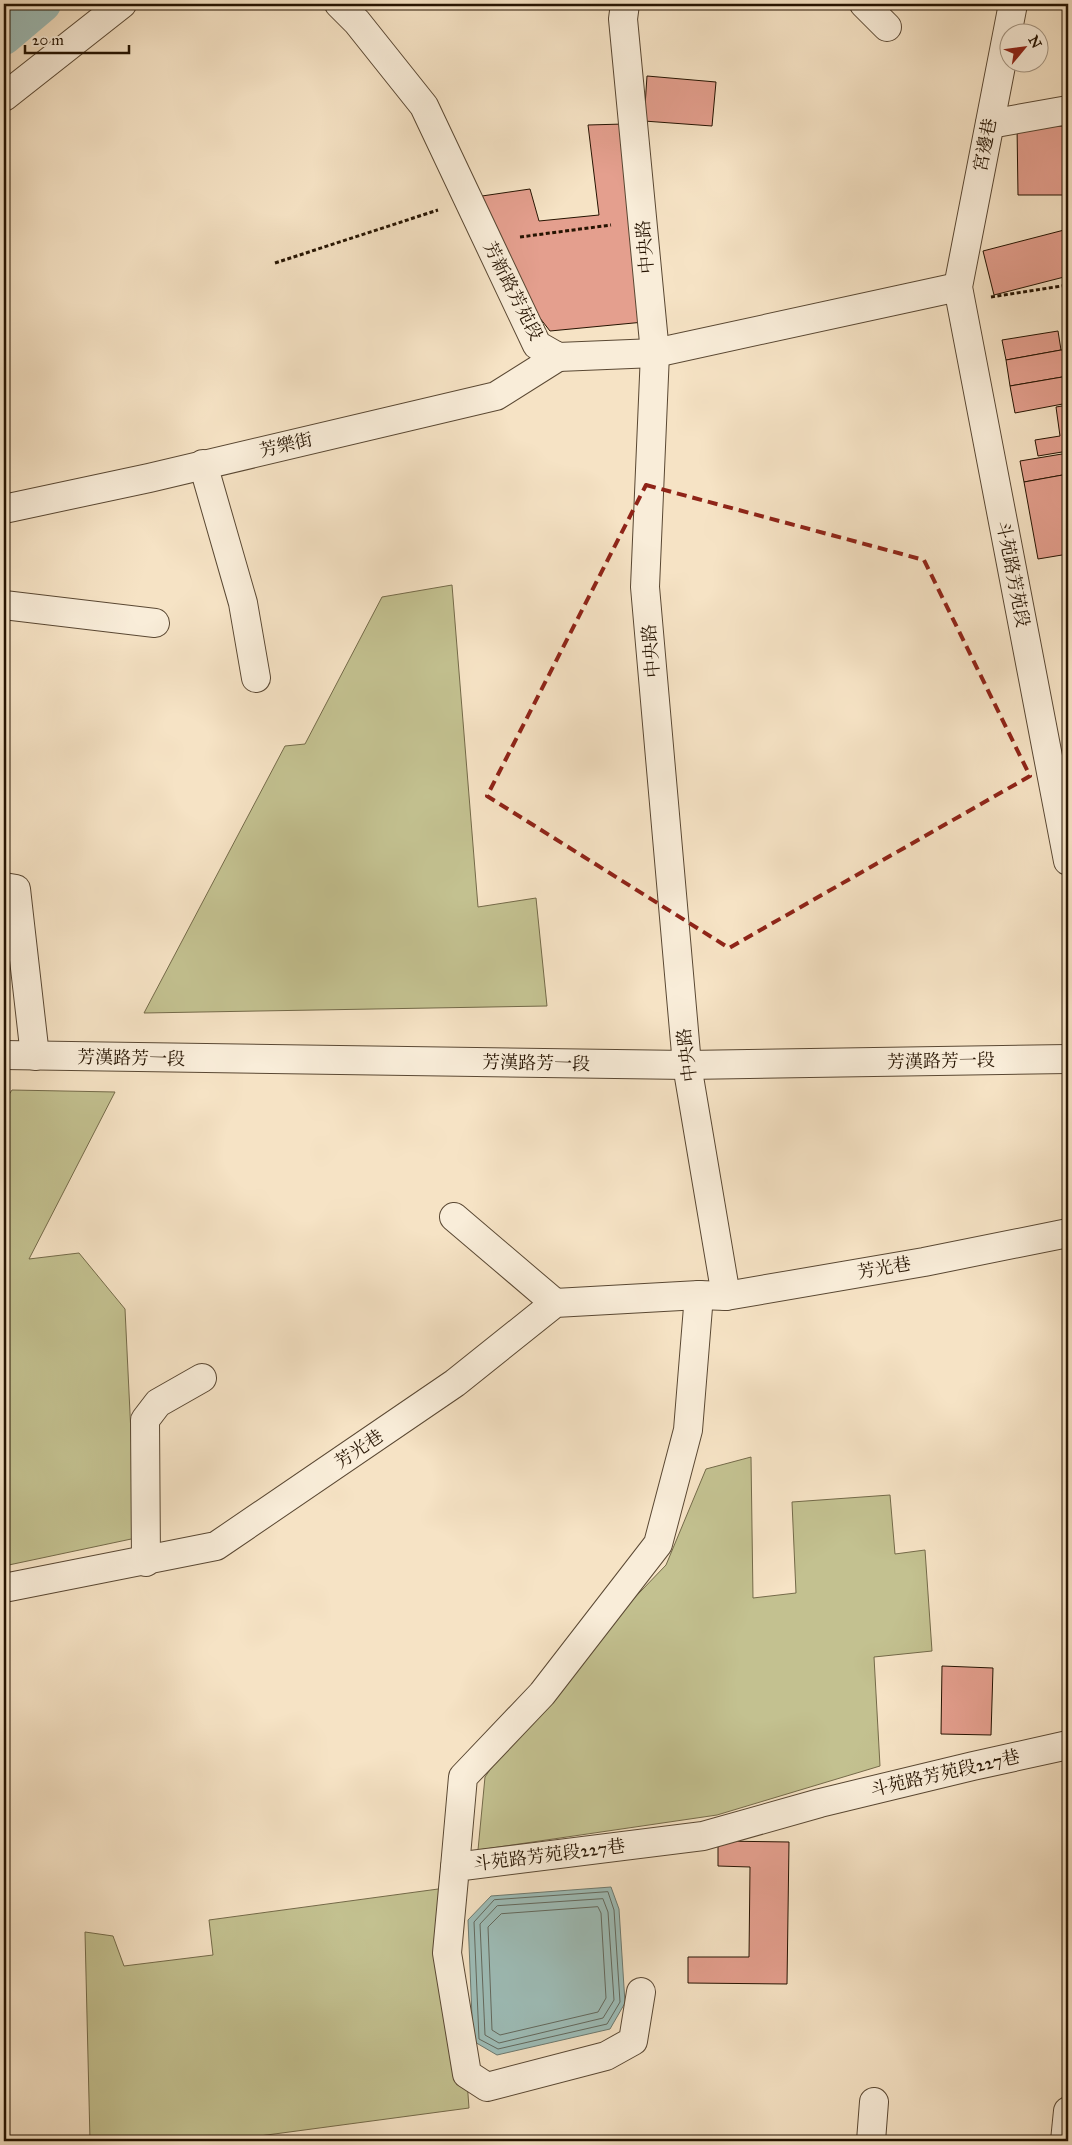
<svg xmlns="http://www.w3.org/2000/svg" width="1072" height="2145" font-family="'IM FELL Great Primer','Noto Serif TC',serif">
<rect width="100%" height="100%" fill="#f6e3c5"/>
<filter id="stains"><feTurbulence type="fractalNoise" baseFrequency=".004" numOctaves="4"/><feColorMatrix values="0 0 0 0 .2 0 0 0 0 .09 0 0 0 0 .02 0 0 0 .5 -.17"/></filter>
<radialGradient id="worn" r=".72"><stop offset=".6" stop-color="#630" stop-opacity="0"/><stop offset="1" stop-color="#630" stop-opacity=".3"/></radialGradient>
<!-- green -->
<g fill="#c3c190" stroke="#746a49">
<path d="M 452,585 L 478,907 L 536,898 L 547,1006 L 144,1013 L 285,746 L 305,744 L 382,597 Z"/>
<path d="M 12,1090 L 115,1092 L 29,1259 L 79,1253 L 125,1309 L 136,1538 L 4,1566 L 4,1102 Z"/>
<path d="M 751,1457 L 753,1598 L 796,1593 L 792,1502 L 890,1495 L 895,1554 L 925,1550 L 932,1651 L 874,1657 L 880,1766 L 717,1815 L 478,1850 L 485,1777 L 542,1694 L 666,1565 L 706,1469 Z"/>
<path d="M 453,1887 L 469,2108 L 222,2141 L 90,2141 L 85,1932 L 113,1936 L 124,1966 L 213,1955 L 209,1920 Z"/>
</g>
<!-- water -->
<path fill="#9dbdb8" stroke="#6d796f" d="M 611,1887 L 619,1909 L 625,2003 L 610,2029 L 497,2055 L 473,2041 L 468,1920 L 491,1896 Z"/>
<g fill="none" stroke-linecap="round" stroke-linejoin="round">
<!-- shore -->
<g stroke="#62685d" stroke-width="1">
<path d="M 608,1892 L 614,1910 L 620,2002 L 607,2024 L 498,2049 L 479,2039 L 474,1922 L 494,1900 Z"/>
<path d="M 603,1899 L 608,1912 L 614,2000 L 603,2018 L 499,2043 L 485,2035 L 480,1924 L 497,1906 Z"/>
<path d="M 598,1907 L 601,1913 L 606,1998 L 598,2012 L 500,2035 L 492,2030 L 488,1927 L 501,1914 Z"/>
</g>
<!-- canal -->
<path stroke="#9dbdb8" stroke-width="36" d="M 4,37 L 43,4"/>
</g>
<!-- building -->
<g fill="#e49f8e" stroke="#261402">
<path d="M 647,76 L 716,82 L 712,126 L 644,121 Z"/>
<path d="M 624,124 L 644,322 L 550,331 L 529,304 L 482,196 L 530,189 L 539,221 L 599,215 L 588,125 Z"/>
<path d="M 1017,126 L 1068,126 L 1068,195 L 1018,195 Z"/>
<path d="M 1068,229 L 1068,276 L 994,295 L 983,251 Z"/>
<path d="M 1058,331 L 1061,350 L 1006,360 L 1002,340 Z"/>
<path d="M 1061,350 L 1068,350 L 1068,376 L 1010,386 L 1006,360 Z"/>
<path d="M 1068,376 L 1068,403 L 1015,413 L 1010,386 Z"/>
<path d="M 1068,405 L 1068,451 L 1038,456 L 1035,440 L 1060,436 L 1056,407 Z"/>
<path d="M 1068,453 L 1068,474 L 1024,482 L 1020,461 Z"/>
<path d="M 1068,474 L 1068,554 L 1038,559 L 1024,482 Z"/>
<path d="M 942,1666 L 993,1668 L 991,1735 L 941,1734 Z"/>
<path d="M 718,1841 L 789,1842 L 787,1984 L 688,1983 L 688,1957 L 749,1957 L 750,1867 L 718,1866 Z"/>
</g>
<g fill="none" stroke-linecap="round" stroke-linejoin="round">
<defs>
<g id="minor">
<path d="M 339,4 L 357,22 L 424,106 L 537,345 L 558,357 L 655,353 L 958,287"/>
<path d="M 625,4 L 623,19 L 655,353 L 645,587 L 687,1065 L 726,1296"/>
<path d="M 864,4 L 887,27"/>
<path d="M 1013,4 L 958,287 L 1068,861"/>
<path d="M 4,97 L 122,4"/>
<path d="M 990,124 L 1068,110"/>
<path d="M 203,464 L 243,603 L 256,678"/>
<path d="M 4,509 L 149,478 L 496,396 L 558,357"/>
<path d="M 4,605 L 155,623"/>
<path d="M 4,887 L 16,889 L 35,1056"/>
<path d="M 4,1055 L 687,1065 L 1068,1059"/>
<path d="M 454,1217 L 555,1303"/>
<path d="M 146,1562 L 145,1420 L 158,1403 L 202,1378"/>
<path d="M 4,1588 L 216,1546 L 455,1383 L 555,1303 L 699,1295 L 726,1296 L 924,1262 L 1068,1233"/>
<path d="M 455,1867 L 463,1777 L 542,1694 L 658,1544 L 688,1430 L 699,1295"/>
<path d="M 641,1992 L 633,2041 L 606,2056 L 487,2087 L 467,2074 L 447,1953 L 455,1867 L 703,1836 L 820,1803 L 973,1766 L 1068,1745"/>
<path d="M 871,2141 L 874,2102"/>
<path d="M 1065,2141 L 1068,2111"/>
</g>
</defs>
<!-- minor casing -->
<use href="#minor" stroke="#5a4833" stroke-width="30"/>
<!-- path -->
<g stroke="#261402" stroke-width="3" stroke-dasharray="4 2.5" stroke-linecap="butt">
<path d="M 520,237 L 611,225"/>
<path d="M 275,263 L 438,210"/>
<path d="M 991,297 L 1068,285"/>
</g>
<!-- minor -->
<use href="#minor" stroke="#f9edd9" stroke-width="28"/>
</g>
<!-- marked area -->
<path fill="none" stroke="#8f2418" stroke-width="4" stroke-dasharray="10 6" stroke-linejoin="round" d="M 646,485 L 924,560 L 1030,776 L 729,948 L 487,796 Z"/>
<g text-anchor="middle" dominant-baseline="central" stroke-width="5" stroke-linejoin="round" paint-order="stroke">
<!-- street labels -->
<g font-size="18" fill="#261402" stroke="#f9edd9">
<text transform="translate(985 145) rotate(-79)">宮邊巷</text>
<text transform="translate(645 247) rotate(-95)">中央路</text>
<text transform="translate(513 291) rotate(63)">芳新路芳苑段</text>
<text transform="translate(286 445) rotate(-13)">芳樂街</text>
<text transform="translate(1013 574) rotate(79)">斗苑路芳苑段</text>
<text transform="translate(651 651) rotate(-95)">中央路</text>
<text transform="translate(687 1055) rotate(-97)">中央路</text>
<text transform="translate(131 1058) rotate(1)">芳漢路芳一段</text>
<text transform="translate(941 1061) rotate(-1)">芳漢路芳一段</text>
<text transform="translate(536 1063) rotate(1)">芳漢路芳一段</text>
<text transform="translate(884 1268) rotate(-10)">芳光巷</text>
<text transform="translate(359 1449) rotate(-34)">芳光巷</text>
<text transform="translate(945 1773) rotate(-13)">斗苑路芳苑段227巷</text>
<text transform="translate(549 1855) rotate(-7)">斗苑路芳苑段227巷</text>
</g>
</g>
<!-- margin -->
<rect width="1072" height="2145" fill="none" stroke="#f6e3c5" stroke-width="20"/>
<rect x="5" y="5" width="1062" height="2135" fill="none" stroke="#261402" stroke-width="2.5"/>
<rect x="10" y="10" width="1052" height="2125" fill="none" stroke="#261402"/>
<!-- north arrow -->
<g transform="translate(1024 48) rotate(61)"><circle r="24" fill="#f9edd9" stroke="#a59683"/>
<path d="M0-4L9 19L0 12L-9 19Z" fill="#8f2418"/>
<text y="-8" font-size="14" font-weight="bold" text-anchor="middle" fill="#261402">N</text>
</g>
<!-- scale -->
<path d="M25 45v8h104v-8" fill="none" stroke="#261402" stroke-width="2.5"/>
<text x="32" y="45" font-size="15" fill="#261402" stroke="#f9edd9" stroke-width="4" paint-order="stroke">20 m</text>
<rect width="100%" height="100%" filter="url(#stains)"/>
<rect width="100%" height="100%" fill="url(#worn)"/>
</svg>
